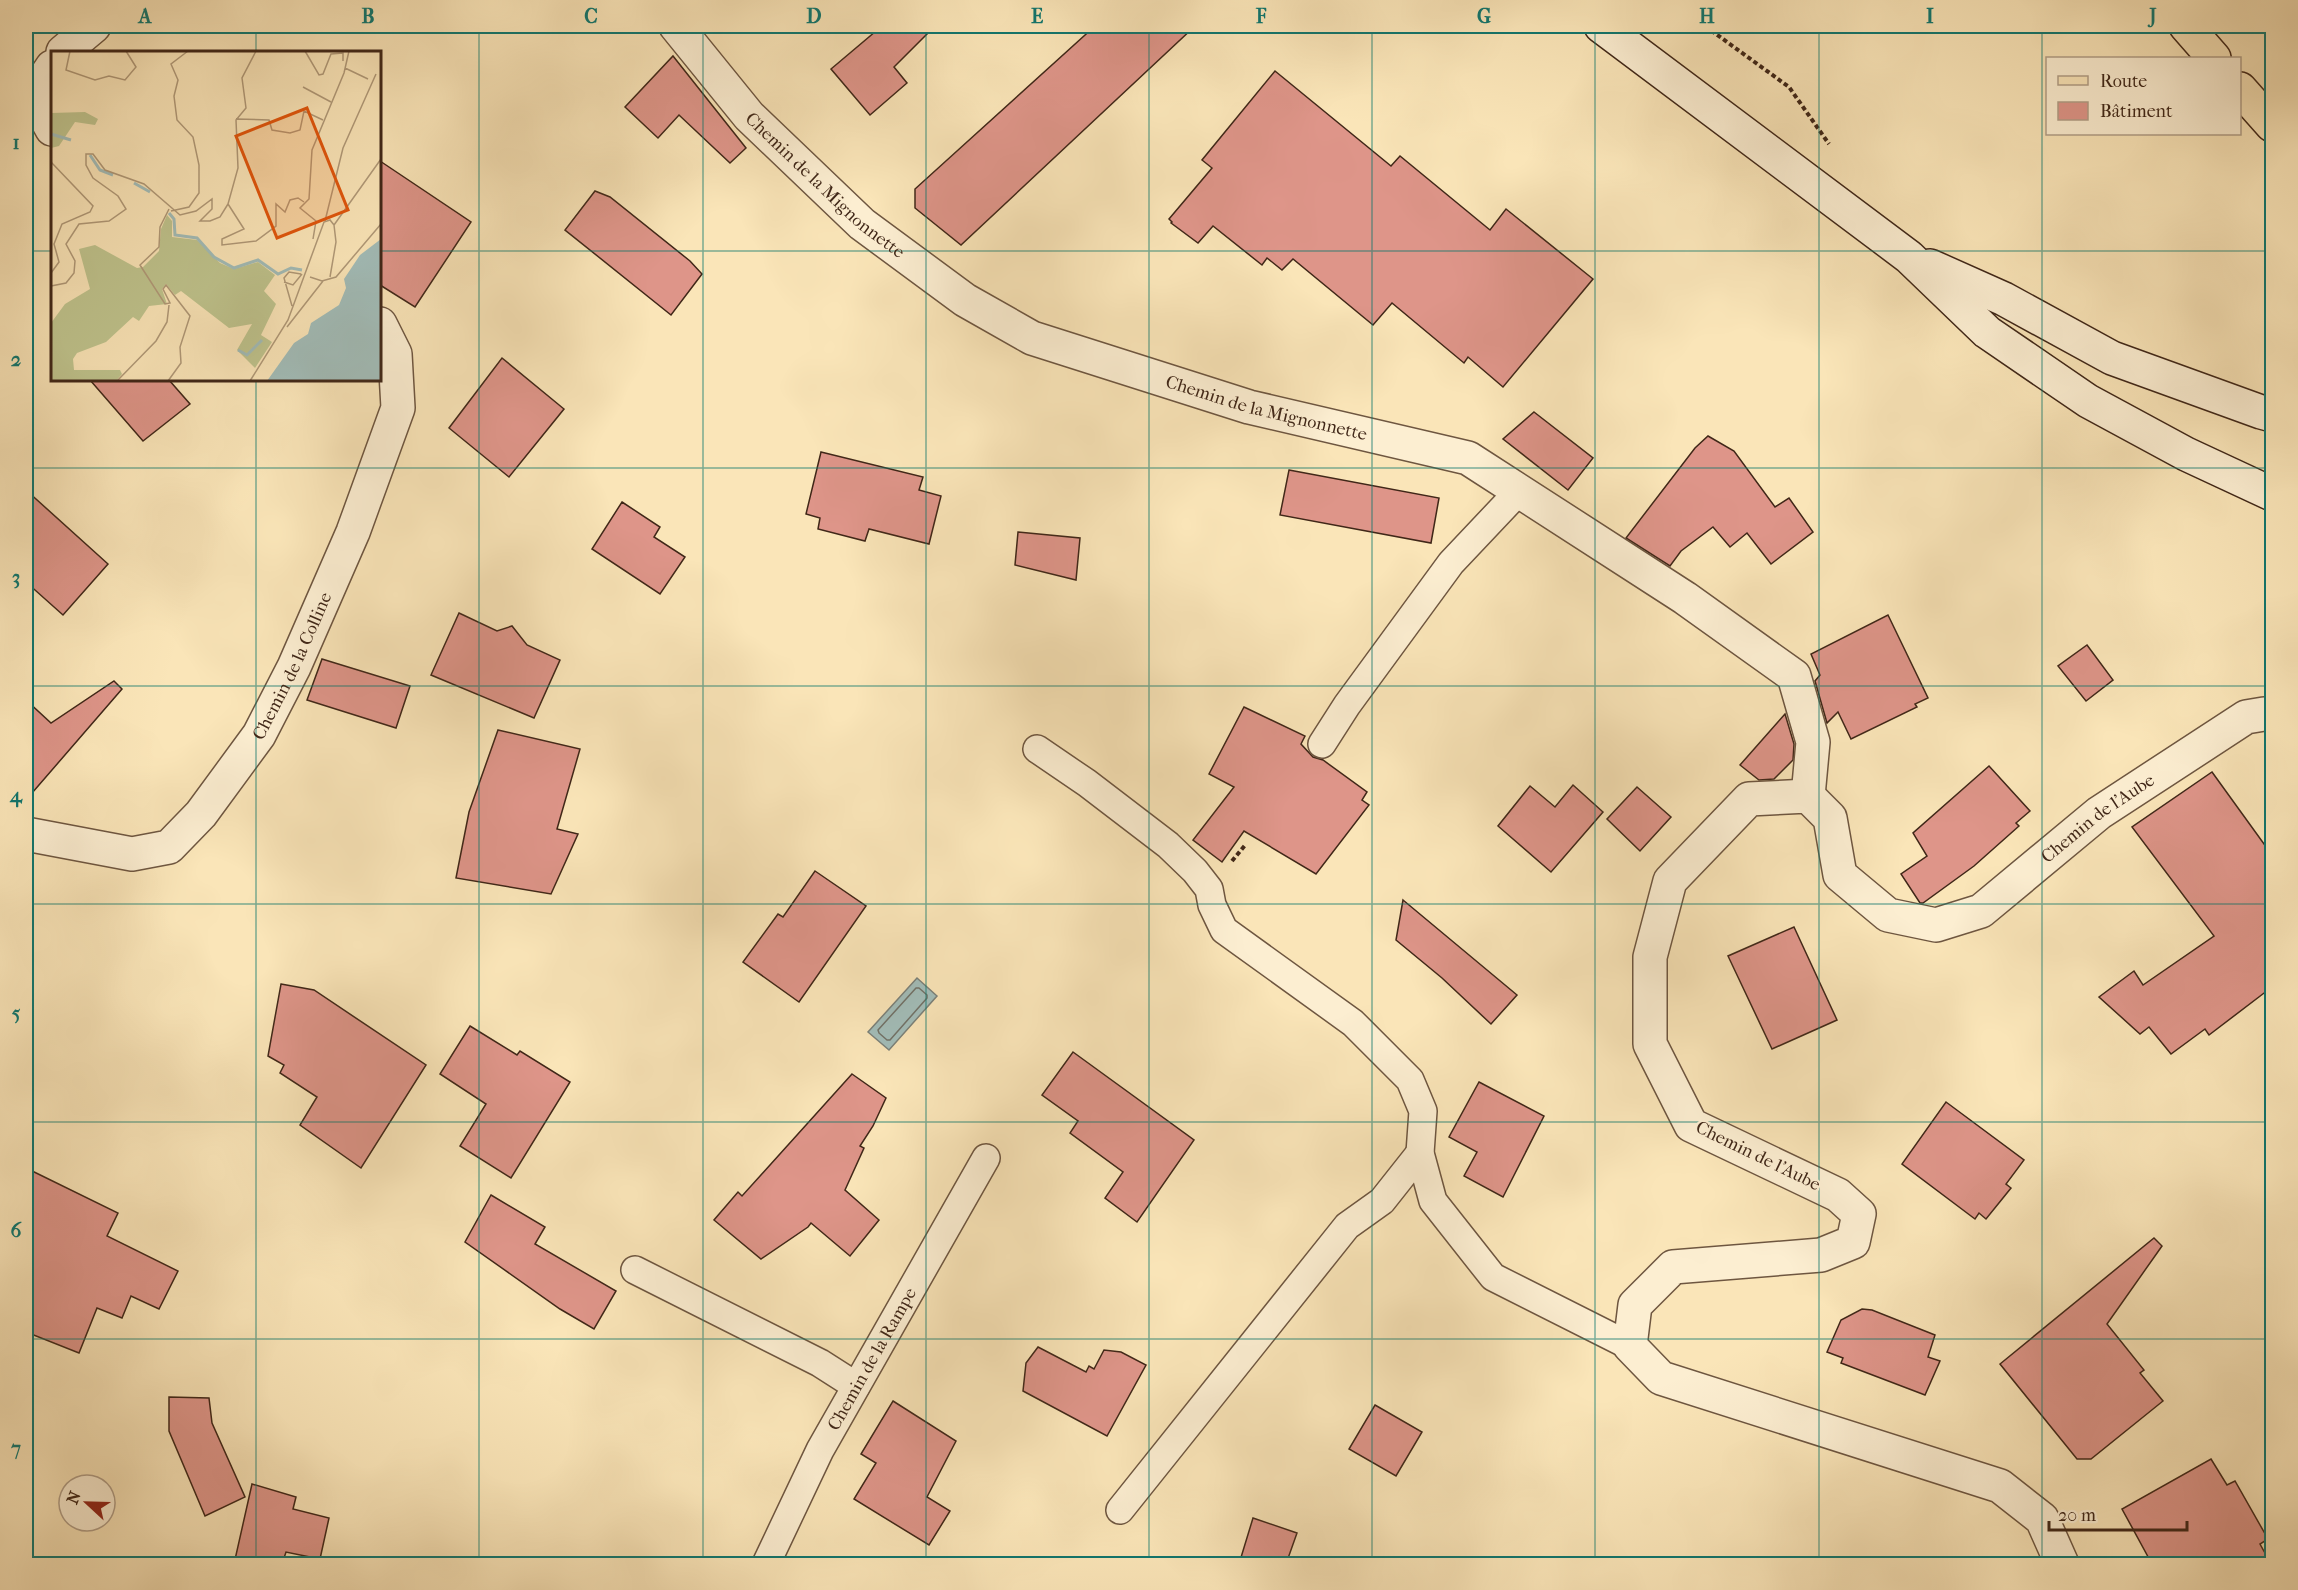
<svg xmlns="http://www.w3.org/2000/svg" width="2298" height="1590" font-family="'IM FELL French Canon',serif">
<rect width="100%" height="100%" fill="#fae5b8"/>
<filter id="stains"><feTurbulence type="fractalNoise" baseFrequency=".00333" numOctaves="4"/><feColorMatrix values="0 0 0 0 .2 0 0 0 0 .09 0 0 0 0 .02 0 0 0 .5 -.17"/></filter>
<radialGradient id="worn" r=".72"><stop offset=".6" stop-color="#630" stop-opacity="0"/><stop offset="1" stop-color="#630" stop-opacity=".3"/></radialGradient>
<!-- water -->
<path fill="#a2bdb9" stroke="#7b8179" stroke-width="1.5" d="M 917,978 L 937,996 L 889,1050 L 868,1032 Z"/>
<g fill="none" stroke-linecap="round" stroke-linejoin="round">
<!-- shore -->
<path stroke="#717268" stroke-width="1.5" d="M 916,988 L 919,988 L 927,995 L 927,998 L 890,1040 L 887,1040 L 879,1033 L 878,1030 Z"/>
</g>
<!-- building -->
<g fill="#de9589" stroke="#402718" stroke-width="1.5">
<path d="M 882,26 L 935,26 L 894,67 L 907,83 L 870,115 L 831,69 Z"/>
<path d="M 1095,26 L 1195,26 L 961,245 L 915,208 L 915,189 Z"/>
<path d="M 673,56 L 746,148 L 730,163 L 679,115 L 658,138 L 625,107 Z"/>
<path d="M 1275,71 L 1391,166 L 1400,156 L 1490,230 L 1506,209 L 1593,279 L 1503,387 L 1468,357 L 1464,363 L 1392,303 L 1373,325 L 1293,259 L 1282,270 L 1267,258 L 1262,265 L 1213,226 L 1198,243 L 1171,223 L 1172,222 L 1169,219 L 1212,168 L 1202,160 Z"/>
<path d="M 380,161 L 471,222 L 415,307 L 380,285 Z"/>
<path d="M 595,191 L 610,197 L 690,261 L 702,274 L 671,315 L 565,230 Z"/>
<path d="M 502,358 L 564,409 L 509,477 L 449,428 Z"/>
<path d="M 90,380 L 169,380 L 190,404 L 143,441 Z"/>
<path d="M 1534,412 L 1593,458 L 1568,490 L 1503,439 Z"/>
<path d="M 1708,436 L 1734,451 L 1775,507 L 1789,498 L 1813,532 L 1771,564 L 1747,533 L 1730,547 L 1713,527 L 1681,551 L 1670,566 L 1626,538 L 1695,448 Z"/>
<path d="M 821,452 L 923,477 L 919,490 L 941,496 L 929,544 L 869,529 L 865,541 L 818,529 L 820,518 L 806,514 Z"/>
<path d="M 1289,470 L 1439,498 L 1431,543 L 1280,515 Z"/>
<path d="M 26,490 L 108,564 L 63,615 L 26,582 Z"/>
<path d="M 622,502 L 660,527 L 654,537 L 685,557 L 660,594 L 592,549 Z"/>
<path d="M 1018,532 L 1080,538 L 1076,580 L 1015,565 Z"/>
<path d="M 459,613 L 497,631 L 512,626 L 527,645 L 560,660 L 534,718 L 431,675 Z"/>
<path d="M 1888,615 L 1928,698 L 1915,704 L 1917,707 L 1851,739 L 1838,712 L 1827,723 L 1815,681 L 1820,675 L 1811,654 Z"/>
<path d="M 2087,645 L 2113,680 L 2086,701 L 2058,666 Z"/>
<path d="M 322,659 L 410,686 L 396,728 L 307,700 Z"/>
<path d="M 114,681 L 122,689 L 26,800 L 26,700 L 51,723 Z"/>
<path d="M 1244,707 L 1305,736 L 1301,744 L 1313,757 L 1323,760 L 1367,792 L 1362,800 L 1369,805 L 1316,874 L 1244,831 L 1222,862 L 1193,840 L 1234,787 L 1209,774 Z"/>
<path d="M 1785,714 L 1794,744 L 1793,760 L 1774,779 L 1759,780 L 1740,765 Z"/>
<path d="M 498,730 L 580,749 L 557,829 L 578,834 L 551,894 L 456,878 L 469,812 Z"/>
<path d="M 1989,766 L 2030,811 L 2016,823 L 2019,826 L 1974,866 L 1923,903 L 1920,903 L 1901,874 L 1927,856 L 1913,833 Z"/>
<path d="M 2212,772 L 2272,855 L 2272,987 L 2209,1035 L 2205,1029 L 2171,1054 L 2149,1027 L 2140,1034 L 2099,997 L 2134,971 L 2143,985 L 2214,936 L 2132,827 Z"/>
<path d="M 1573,785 L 1603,812 L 1551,872 L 1498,826 L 1530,786 L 1555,807 Z"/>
<path d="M 1637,787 L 1671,817 L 1640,851 L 1607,819 Z"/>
<path d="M 815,871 L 866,906 L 799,1002 L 743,962 L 778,914 L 783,917 Z"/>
<path d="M 1403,900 L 1517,995 L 1491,1024 L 1442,978 L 1396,940 Z"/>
<path d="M 1794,927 L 1837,1020 L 1772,1049 L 1728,956 Z"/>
<path d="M 281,984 L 314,990 L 426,1065 L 361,1168 L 300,1125 L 317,1097 L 280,1073 L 284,1065 L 268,1056 Z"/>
<path d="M 470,1026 L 517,1055 L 520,1051 L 570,1082 L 511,1178 L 460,1146 L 486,1104 L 440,1074 Z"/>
<path d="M 1073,1052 L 1194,1140 L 1137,1222 L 1105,1198 L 1123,1172 L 1070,1133 L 1078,1121 L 1042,1095 Z"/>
<path d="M 852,1074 L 886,1098 L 873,1126 L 860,1146 L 864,1148 L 845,1190 L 879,1220 L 850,1256 L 811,1223 L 808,1227 L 761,1259 L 714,1220 L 738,1192 L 742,1196 Z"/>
<path d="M 1479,1082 L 1544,1116 L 1503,1197 L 1464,1176 L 1477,1152 L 1449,1137 Z"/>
<path d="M 1946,1102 L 2024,1160 L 2006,1184 L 2011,1188 L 1986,1219 L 1979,1213 L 1975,1219 L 1902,1164 Z"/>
<path d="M 26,1168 L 118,1213 L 107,1236 L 178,1271 L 159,1309 L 131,1296 L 122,1318 L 97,1308 L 79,1353 L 26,1332 Z"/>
<path d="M 491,1195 L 545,1227 L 535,1244 L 616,1291 L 594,1329 L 560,1309 L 465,1242 Z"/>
<path d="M 2154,1238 L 2162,1246 L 2107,1324 L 2144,1370 L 2140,1373 L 2163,1401 L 2091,1459 L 2077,1459 L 2000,1364 Z"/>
<path d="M 1862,1309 L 1872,1310 L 1935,1335 L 1928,1357 L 1940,1361 L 1925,1395 L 1841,1363 L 1843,1358 L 1827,1352 L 1841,1320 Z"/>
<path d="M 1038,1347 L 1086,1372 L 1089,1366 L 1094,1369 L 1104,1350 L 1121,1352 L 1146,1365 L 1107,1436 L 1023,1391 L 1026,1363 Z"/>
<path d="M 169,1397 L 209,1398 L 212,1423 L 245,1497 L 205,1516 L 169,1431 Z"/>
<path d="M 893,1401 L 956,1441 L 927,1497 L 950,1511 L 929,1545 L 854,1499 L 876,1463 L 861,1454 Z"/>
<path d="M 1375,1405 L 1422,1432 L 1396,1476 L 1349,1449 Z"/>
<path d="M 2211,1459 L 2227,1485 L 2235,1481 L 2268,1539 L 2260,1544 L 2271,1564 L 2152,1564 L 2122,1509 Z"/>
<path d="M 252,1484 L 296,1497 L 293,1509 L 329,1518 L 320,1559 L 286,1552 L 282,1564 L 234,1564 Z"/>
<path d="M 1253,1518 L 1297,1533 L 1286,1564 L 1239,1564 Z"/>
</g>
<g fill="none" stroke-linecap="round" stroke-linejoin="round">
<defs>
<g id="lane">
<path d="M 1322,744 L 1347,705 L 1451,563 L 1519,491"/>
<path d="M 1037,749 L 1087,783 L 1168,845 L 1195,871 L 1209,889 L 1212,905 L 1224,930 L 1353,1023 L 1410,1080 L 1423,1111 L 1420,1153 L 1433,1201 L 1493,1277 L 1630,1346"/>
<path d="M 635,1270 L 820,1363 L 856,1386"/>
<path d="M 1120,1510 L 1347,1226 L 1382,1201 L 1420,1153"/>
<path id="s1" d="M 766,1564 L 820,1450 L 986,1158"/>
</g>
<g id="street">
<path id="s2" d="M 676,26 L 749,116 L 862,224 L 965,300 L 1032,338 L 1249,407 L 1468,458 L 1685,598 L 1794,676 L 1813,742 L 1808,796"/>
<path d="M 63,52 L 94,26"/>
<path d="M 52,67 C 33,94 36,101 52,129"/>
<path id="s3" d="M 26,834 L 132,854 L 169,847 L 201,814 L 259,735 L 294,667 L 353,532 L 398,408 L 395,354 L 380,324"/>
<path id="s4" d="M 2062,1564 L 2042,1519 L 2000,1486 L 1661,1378 L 1630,1346 L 1635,1305 L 1673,1267 L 1821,1255 L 1853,1242 L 1859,1214 L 1838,1195 L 1691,1125 L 1650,1044 L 1650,957 L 1670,881 L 1749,799 L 1808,796 L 1830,818 L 1840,875 L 1888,915 L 1936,925 L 1981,911 L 2099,813 L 2246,717 L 2264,714 L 2272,715"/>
</g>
<g id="secondary">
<path d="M 1601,26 L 1909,257 L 1987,332 L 2088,401 L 2186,454 L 2272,494"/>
<path d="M 1930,266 L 2004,299 L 2112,358 L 2261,412 L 2272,415"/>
</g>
<g id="primary">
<path d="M 2186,26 L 2214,58"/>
<path d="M 2240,89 L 2272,125"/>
</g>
</defs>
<!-- lane casing -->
<use href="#lane" stroke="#6e5640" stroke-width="30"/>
<!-- street casing -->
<use href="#street" stroke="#6e5640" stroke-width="36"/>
<!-- secondary casing -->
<use href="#secondary" stroke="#402718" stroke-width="36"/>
<!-- primary casing -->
<use href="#primary" stroke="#402718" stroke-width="36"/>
<!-- path -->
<g stroke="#402718" stroke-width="4" stroke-dasharray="4.5 3" stroke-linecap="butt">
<path d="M 1705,26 L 1789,87 L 1829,144"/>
<path d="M 1232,861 L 1246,844"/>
</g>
<!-- lane -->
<use href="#lane" stroke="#fceed1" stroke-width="27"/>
<!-- street -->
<use href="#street" stroke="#fceed1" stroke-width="33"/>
<!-- secondary -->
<use href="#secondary" stroke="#fceed1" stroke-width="33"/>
<!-- primary -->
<use href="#primary" stroke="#fae5b8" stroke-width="33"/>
</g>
<!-- grid -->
<path fill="none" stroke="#0f766e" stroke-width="1.5" stroke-opacity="0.55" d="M 256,26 L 256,52M 479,26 L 479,1564M 703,26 L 703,1564M 926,26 L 926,1564M 1149,26 L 1149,1564M 1372,26 L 1372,1564M 1595,26 L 1595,1564M 1819,26 L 1819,1564M 2042,26 L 2042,1564M 26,251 L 52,251M 380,251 L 2272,251M 256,380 L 256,1564M 26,468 L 2272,468M 26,686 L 2272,686M 26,904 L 2272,904M 26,1122 L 2272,1122M 26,1339 L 2272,1339"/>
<g text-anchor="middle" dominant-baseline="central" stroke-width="4.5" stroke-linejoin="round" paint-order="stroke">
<!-- street labels -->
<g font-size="18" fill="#402718" stroke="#fceed1">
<text stroke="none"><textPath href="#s2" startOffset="219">Chemin de la Mignonnette</textPath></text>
<text stroke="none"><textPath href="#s2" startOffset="722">Chemin de la Mignonnette</textPath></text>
<text stroke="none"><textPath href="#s3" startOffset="366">Chemin de la Colline</textPath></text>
<text stroke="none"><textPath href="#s4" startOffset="1827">Chemin de l'Aube</textPath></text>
<text transform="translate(1758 1156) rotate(26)">Chemin de l'Aube</text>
<text stroke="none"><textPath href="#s1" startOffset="231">Chemin de la Rampe</textPath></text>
</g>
</g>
<!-- overview -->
<g transform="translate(51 51)">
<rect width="330" height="330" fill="#fae5b8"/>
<path d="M 34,61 L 47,68 L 44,74 L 24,71 L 8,95 L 0,97 L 0,62 ZM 116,164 L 121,170 L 121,186 L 146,189 L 169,212 L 183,218 L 207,211 L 224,224 L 213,240 L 225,253 L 210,284 L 221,291 L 204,317 L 186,299 L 201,273 L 178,277 L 130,240 L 124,244 L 115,233 L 111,238 L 116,253 L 98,255 L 88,270 L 82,266 L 55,291 L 26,302 L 22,308 L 23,319 L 69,319 L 71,323 L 65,330 L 0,330 L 0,272 L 14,253 L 39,238 L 28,198 L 44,194 L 86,217 L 92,216 L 108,200 L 110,178 Z" fill="#bfc48e"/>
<path d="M 330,188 L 330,330 L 216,330 L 243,292 L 257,283 L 260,272 L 288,254 L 295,237 L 293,228 L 309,204 Z" fill="#a2bdb9"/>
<path fill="none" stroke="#a2bdb9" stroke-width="3" d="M 0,83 L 20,89M 39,104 L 49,119 L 62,124M 83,132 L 99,141M 118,162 L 123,168 L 124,184 L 146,187 L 163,206 L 183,217 L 207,209 L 227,223 L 240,217 L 251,219M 187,299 L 196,304 L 211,289"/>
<path fill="none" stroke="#b09978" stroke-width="1.5" d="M 19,0 L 15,19 L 44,29 L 58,25 L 74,29 L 85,16 L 75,0M 254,0 L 268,24 L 272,23 L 280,3 L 292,2 L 292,10M 294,17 L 317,28M 252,36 L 280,51M 185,68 L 218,69 L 221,79 L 239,82 L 249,79 L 253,60 L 272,69M 0,111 L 42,155 L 39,161 L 11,173 L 3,193 L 8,211 L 0,222M 177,153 L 193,178 L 171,188 L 171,194 L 205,190 L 225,175 L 225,153 L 234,161 L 239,149 L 247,147 L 253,151M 177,153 L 187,117 L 185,69 L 195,57 L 191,27 L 205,0M 120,160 L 138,156 L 148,142 L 148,114 L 142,86 L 126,69 L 123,45 L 127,29 L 120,13 L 137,0M 274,170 L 292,97 L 325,23M 262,188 L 265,170 L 249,157 L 258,148 L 261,99 L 293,22 L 298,0M 259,226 L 271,230 L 285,226 L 330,173M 279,226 L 285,191 L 283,174 L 330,108M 233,231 L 242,234 L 251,223M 0,235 L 15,232 L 23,222 L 24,210 L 15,193 L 28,173 L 58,170 L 75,158 L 67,145 L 42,127 L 35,114 L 35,103 L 42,103 L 54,119 L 93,133 L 129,164 L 145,160 L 161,148 L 161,158 L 149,170 L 159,170 L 169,166 L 177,153M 241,255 L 233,227 L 238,221 L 250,223M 236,276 L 272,230M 66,330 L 105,290 L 116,271 L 118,254M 117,330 L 130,312 L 129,296 L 139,265 L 115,234 L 112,238 L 119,252 L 114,253 L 89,214 L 108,196 L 109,176 L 118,158M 199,330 L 237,269 L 273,171 L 279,169 L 283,174"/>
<path fill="#e0560d" fill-opacity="0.15" stroke="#e0560d" stroke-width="3" d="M 256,57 L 297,159 L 226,187 L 185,85 Z"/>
<rect width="330" height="330" fill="none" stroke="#402718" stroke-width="3"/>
</g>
<!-- margin -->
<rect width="2298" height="1590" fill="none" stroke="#fae5b8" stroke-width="66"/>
<!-- legend -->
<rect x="2046" y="57" width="195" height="78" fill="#fceed1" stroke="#b19e87" stroke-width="1.5"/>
<rect x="2058" y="76" width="30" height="9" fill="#fae5b8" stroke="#b19e87" stroke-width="1.5"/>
<text x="2100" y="87" font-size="18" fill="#402718">Route</text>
<rect x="2058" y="102" width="30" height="18" fill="#de9589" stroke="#b19e87" stroke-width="1.5"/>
<text x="2100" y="117" font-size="18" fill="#402718">Bâtiment</text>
<!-- north arrow -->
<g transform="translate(87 1503) rotate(292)"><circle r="28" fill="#fceed1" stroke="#b19e87" stroke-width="1.5"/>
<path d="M0-4.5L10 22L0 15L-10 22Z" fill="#8f2418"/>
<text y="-9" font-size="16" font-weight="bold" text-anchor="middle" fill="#402718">N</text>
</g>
<!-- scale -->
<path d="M2049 1521v9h138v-9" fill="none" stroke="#402718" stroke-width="3"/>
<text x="2058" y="1521" font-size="18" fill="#402718" stroke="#fceed1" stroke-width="4.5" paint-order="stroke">20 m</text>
<rect x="33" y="33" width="2232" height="1524" fill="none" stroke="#0f766e" stroke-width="2"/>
<g font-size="20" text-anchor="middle" font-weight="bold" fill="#0f766e">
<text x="145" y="23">A</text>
<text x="368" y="23">B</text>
<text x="591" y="23">C</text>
<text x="814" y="23">D</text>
<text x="1037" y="23">E</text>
<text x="1261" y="23">F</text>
<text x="1484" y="23">G</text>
<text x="1707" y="23">H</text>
<text x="1930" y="23">I</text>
<text x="2153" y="23">J</text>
<text x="16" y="149">1</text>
<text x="16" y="366">2</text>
<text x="16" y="584">3</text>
<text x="16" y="802">4</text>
<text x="16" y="1020">5</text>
<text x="16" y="1237">6</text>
<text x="16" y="1455">7</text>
</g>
<rect width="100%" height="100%" filter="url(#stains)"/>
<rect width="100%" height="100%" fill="url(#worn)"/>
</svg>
